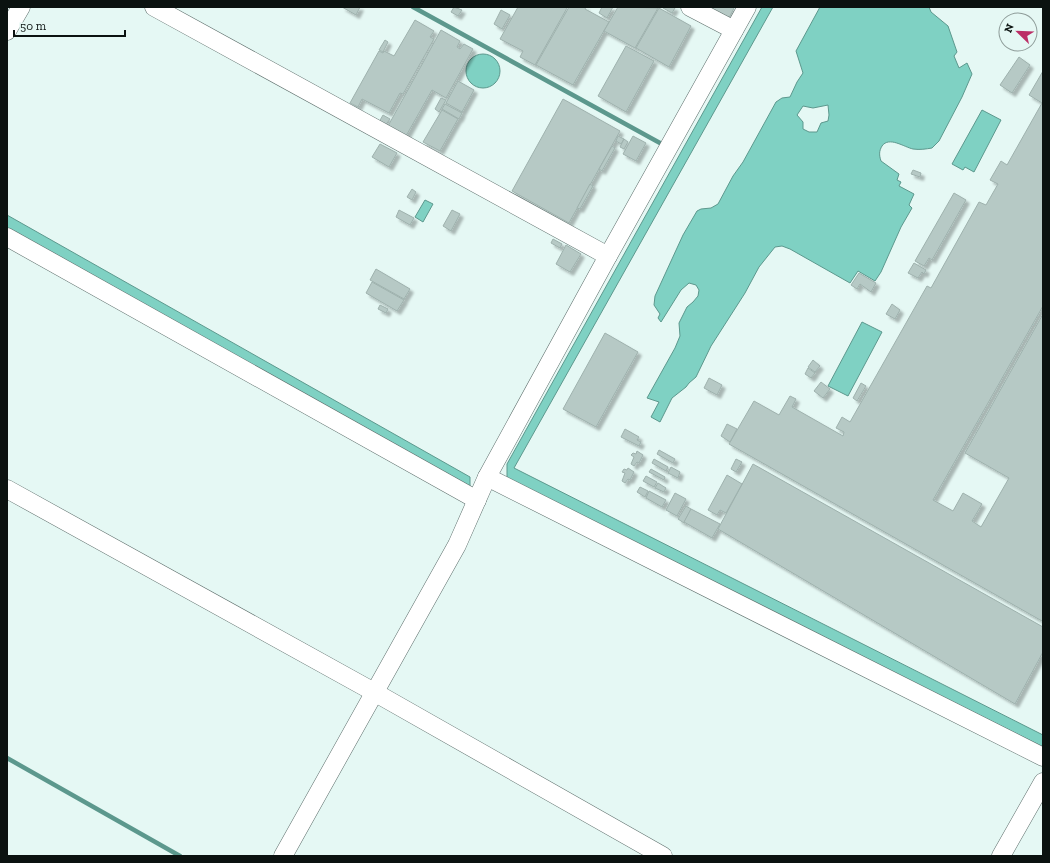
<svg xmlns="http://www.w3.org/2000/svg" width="1050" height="863" font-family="'Zilla Slab',serif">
<defs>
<filter id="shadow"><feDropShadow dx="3.5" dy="3.5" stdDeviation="1" flood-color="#0004"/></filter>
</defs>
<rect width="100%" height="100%" fill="#e5f8f4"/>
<!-- water -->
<g fill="#7fd1c3" stroke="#5c988d" fill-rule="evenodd">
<path d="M 762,7 L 773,7 L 514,468 L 1043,735 L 1043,747 L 507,479 L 507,464 Z"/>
<path d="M 820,7 L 929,7 L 931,12 L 948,26 L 957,52 L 954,56 L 959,68 L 967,63 L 972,74 L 962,97 L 939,141 L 932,148 C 926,149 920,150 913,149 C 904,147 889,136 882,146 C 879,151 879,155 881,161 L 899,174 L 897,180 L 901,182 L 899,186 L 914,194 L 909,205 L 912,208 L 901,227 L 881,272 L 875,281 L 858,271 L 850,283 L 790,249 L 782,246 L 775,247 L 759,267 L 745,293 L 711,346 L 696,377 L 689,383 L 686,387 L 672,398 L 660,422 L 651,417 L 659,402 L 647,398 L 675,348 L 680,336 L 679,323 L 687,307 L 693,302 L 698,296 L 699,290 L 696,285 L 689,283 L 681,290 L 661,322 L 658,318 L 660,314 L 654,305 L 655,296 L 683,235 L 697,211 L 701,209 L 711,208 L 718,204 L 733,176 L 743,162 L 776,102 L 782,98 L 790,97 L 797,82 L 803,73 L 796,51 ZM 828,105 L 829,115 L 828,121 L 821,123 L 817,132 L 809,132 L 803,129 L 803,122 L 797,115 L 803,106 L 813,108 Z"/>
<circle cx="483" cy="71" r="17"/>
<path d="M 982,110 L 1001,120 L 974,172 L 965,167 L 963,170 L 952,164 Z"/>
<path d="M 425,200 L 433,204 L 423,222 L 415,217 Z"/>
<path d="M 7,215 L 470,477 L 470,489 L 7,228 Z"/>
<path d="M 862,322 L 882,332 L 848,396 L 828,386 Z"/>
</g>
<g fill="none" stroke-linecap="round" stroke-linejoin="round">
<!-- stream -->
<g stroke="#5c988d" stroke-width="4.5">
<path d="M 413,7 L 660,143"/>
<path d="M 7,758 L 180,856"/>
</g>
</g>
<!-- building -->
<g fill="#b6c9c5" stroke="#9eb1ad" filter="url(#shadow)">
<path d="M 342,7 L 360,7 L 356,15 Z"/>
<path d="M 454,7 L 462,10 L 458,16 L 451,12 Z"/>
<path d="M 518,7 L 564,7 L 567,8 L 535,65 L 520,57 L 523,51 L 500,39 Z"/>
<path d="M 569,7 L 586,7 L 585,9 L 609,22 L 573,85 L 536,65 Z"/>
<path d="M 602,7 L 613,7 L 607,18 L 599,13 Z"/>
<path d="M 618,7 L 658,8 L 635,48 L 604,31 Z"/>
<path d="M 664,7 L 673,7 L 675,8 L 672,13 L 663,8 Z"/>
<path d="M 709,7 L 733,7 L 734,8 L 729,18 Z"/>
<path d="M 659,8 L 691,26 L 669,67 L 636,48 Z"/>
<path d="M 501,10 L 510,15 L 502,29 L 494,24 Z"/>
<path d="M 415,20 L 434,31 L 430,37 L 434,39 L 403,94 L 400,93 L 389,113 L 362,99 L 358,107 L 350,103 L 379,51 L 383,53 L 384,51 L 394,56 Z"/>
<path d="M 441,30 L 460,41 L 457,47 L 460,49 L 464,44 L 473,49 L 446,98 L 432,90 L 406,136 L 388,126 Z"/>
<path d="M 385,40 L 388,42 L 383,52 L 379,50 Z"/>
<path d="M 626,46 L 654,61 L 626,112 L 598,96 Z"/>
<path d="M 1019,57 L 1030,65 L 1012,93 L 1000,85 Z"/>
<path d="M 1043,71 L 1043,306 L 933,500 L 953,511 L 963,493 L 982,504 L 972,521 L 981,527 L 1009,478 L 965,453 L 1043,314 L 1043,619 L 1042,621 L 729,444 L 754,401 L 779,415 L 790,396 L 796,399 L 792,407 L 843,436 L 844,432 L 836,428 L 842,417 L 850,422 L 927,286 L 931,288 L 979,202 L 986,205 L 998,184 L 990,180 L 1001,161 L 1007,165 L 1042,103 L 1029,95 Z"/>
<path d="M 458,81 L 474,90 L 462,112 L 446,103 Z"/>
<path d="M 441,98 L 446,100 L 439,112 L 435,109 Z"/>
<path d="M 563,99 L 620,131 L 569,223 L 512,191 Z"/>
<path d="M 445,104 L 462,113 L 459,119 L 442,109 Z"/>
<path d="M 442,110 L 458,119 L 440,151 L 423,142 Z"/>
<path d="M 383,115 L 390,119 L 385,126 L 379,122 Z"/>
<path d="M 618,136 L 624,139 L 621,144 L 616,141 Z"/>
<path d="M 633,136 L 646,143 L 636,161 L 623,154 Z"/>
<path d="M 624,139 L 628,142 L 624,149 L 620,147 Z"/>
<path d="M 380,144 L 397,153 L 389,167 L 372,157 Z"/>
<path d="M 612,146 L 615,148 L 602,171 L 599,169 Z"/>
<path d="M 913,170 L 921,173 L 920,177 L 911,174 Z"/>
<path d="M 590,184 L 593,186 L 580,209 L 577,208 Z"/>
<path d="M 412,189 L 416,192 L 412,200 L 407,197 Z"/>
<path d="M 954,193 L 966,200 L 932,260 L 929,258 L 924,266 L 915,261 Z"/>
<path d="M 399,210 L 414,218 L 410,225 L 396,217 Z"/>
<path d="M 452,210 L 460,214 L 451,231 L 443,226 Z"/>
<path d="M 553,239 L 562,244 L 560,248 L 551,243 Z"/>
<path d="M 566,245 L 581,254 L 570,272 L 556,264 Z"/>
<path d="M 914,263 L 926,270 L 924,274 L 922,272 L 918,278 L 908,273 Z"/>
<path d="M 376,269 L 410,289 L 404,299 L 370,280 Z"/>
<path d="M 859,273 L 876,283 L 871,292 L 860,284 L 857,289 L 851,285 Z"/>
<path d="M 372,282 L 404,300 L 397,311 L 366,293 Z"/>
<path d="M 892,304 L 900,310 L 895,319 L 886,314 Z"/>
<path d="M 380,305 L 388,309 L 386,313 L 378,309 Z"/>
<path d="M 605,333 L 638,352 L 596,427 L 563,409 Z"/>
<path d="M 813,360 L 820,366 L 815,372 L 808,367 Z"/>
<path d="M 808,368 L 815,373 L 811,378 L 805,374 Z"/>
<path d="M 709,378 L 722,385 L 717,395 L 704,388 Z"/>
<path d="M 821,382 L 830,389 L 823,398 L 814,391 Z"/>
<path d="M 861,383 L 866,386 L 857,401 L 853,398 Z"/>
<path d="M 727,424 L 737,429 L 730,442 L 721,436 Z"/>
<path d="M 625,429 L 639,437 L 637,440 L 641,442 L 639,446 L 621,437 Z"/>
<path d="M 659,450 L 675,459 L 673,463 L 657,454 Z"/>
<path d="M 637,451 L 643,455 L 639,463 L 637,462 L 634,466 L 631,464 L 634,457 L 631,455 L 633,453 L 636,454 Z"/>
<path d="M 654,459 L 668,467 L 666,471 L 652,463 Z"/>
<path d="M 736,459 L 742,462 L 736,472 L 731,469 Z"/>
<path d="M 753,464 L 1043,627 L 1043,652 L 1015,704 L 718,529 Z"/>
<path d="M 671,467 L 680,472 L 678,478 L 668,473 Z"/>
<path d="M 628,468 L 634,472 L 630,480 L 628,479 L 625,483 L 622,481 L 625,473 L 622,472 L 624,469 L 627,470 Z"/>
<path d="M 651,469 L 665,477 L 664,480 L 649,472 Z"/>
<path d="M 727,475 L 742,484 L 726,513 L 720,510 L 717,515 L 708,510 Z"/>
<path d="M 646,476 L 657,482 L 654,487 L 643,481 Z"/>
<path d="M 658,483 L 666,488 L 664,492 L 655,488 Z"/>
<path d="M 640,487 L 648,491 L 645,497 L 637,492 Z"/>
<path d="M 649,491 L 666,500 L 662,507 L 646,498 Z"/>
<path d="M 675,493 L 686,499 L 677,516 L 666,510 Z"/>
<path d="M 686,506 L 691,509 L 684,523 L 678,519 Z"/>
<path d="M 691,509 L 720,524 L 712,538 L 684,522 Z"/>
</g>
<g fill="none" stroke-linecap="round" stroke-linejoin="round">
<defs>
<g id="minor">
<path d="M 154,7 L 608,256"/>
<path d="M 690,7 L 734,30"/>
<path d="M 7,31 L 21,7"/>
<path d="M 7,237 L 477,500"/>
<path d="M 487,477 L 1043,757"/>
<path d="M 7,489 L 374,692 L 663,856"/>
<path d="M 283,856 L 457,545 L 487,477 L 608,256 L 747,7"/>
<path d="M 1001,856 L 1043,782"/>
</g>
</defs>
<!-- minor casing -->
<use href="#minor" stroke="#5d6e6b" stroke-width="19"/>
<!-- minor -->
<use href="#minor" stroke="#fff" stroke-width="18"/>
</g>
<!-- border -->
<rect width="1050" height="863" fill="none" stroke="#0b1210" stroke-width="16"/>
<!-- north arrow -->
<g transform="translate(1018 32) rotate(293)"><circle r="19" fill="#e5f8f4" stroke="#8e9c99"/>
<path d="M0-3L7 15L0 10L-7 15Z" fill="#bb2f66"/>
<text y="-6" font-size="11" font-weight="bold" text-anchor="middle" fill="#0b1210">N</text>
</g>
<!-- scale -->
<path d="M14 30v6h111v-6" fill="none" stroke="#0b1210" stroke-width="2"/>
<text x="20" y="30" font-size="12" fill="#0b1210" stroke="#e5f8f4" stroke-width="3" paint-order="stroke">50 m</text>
</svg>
